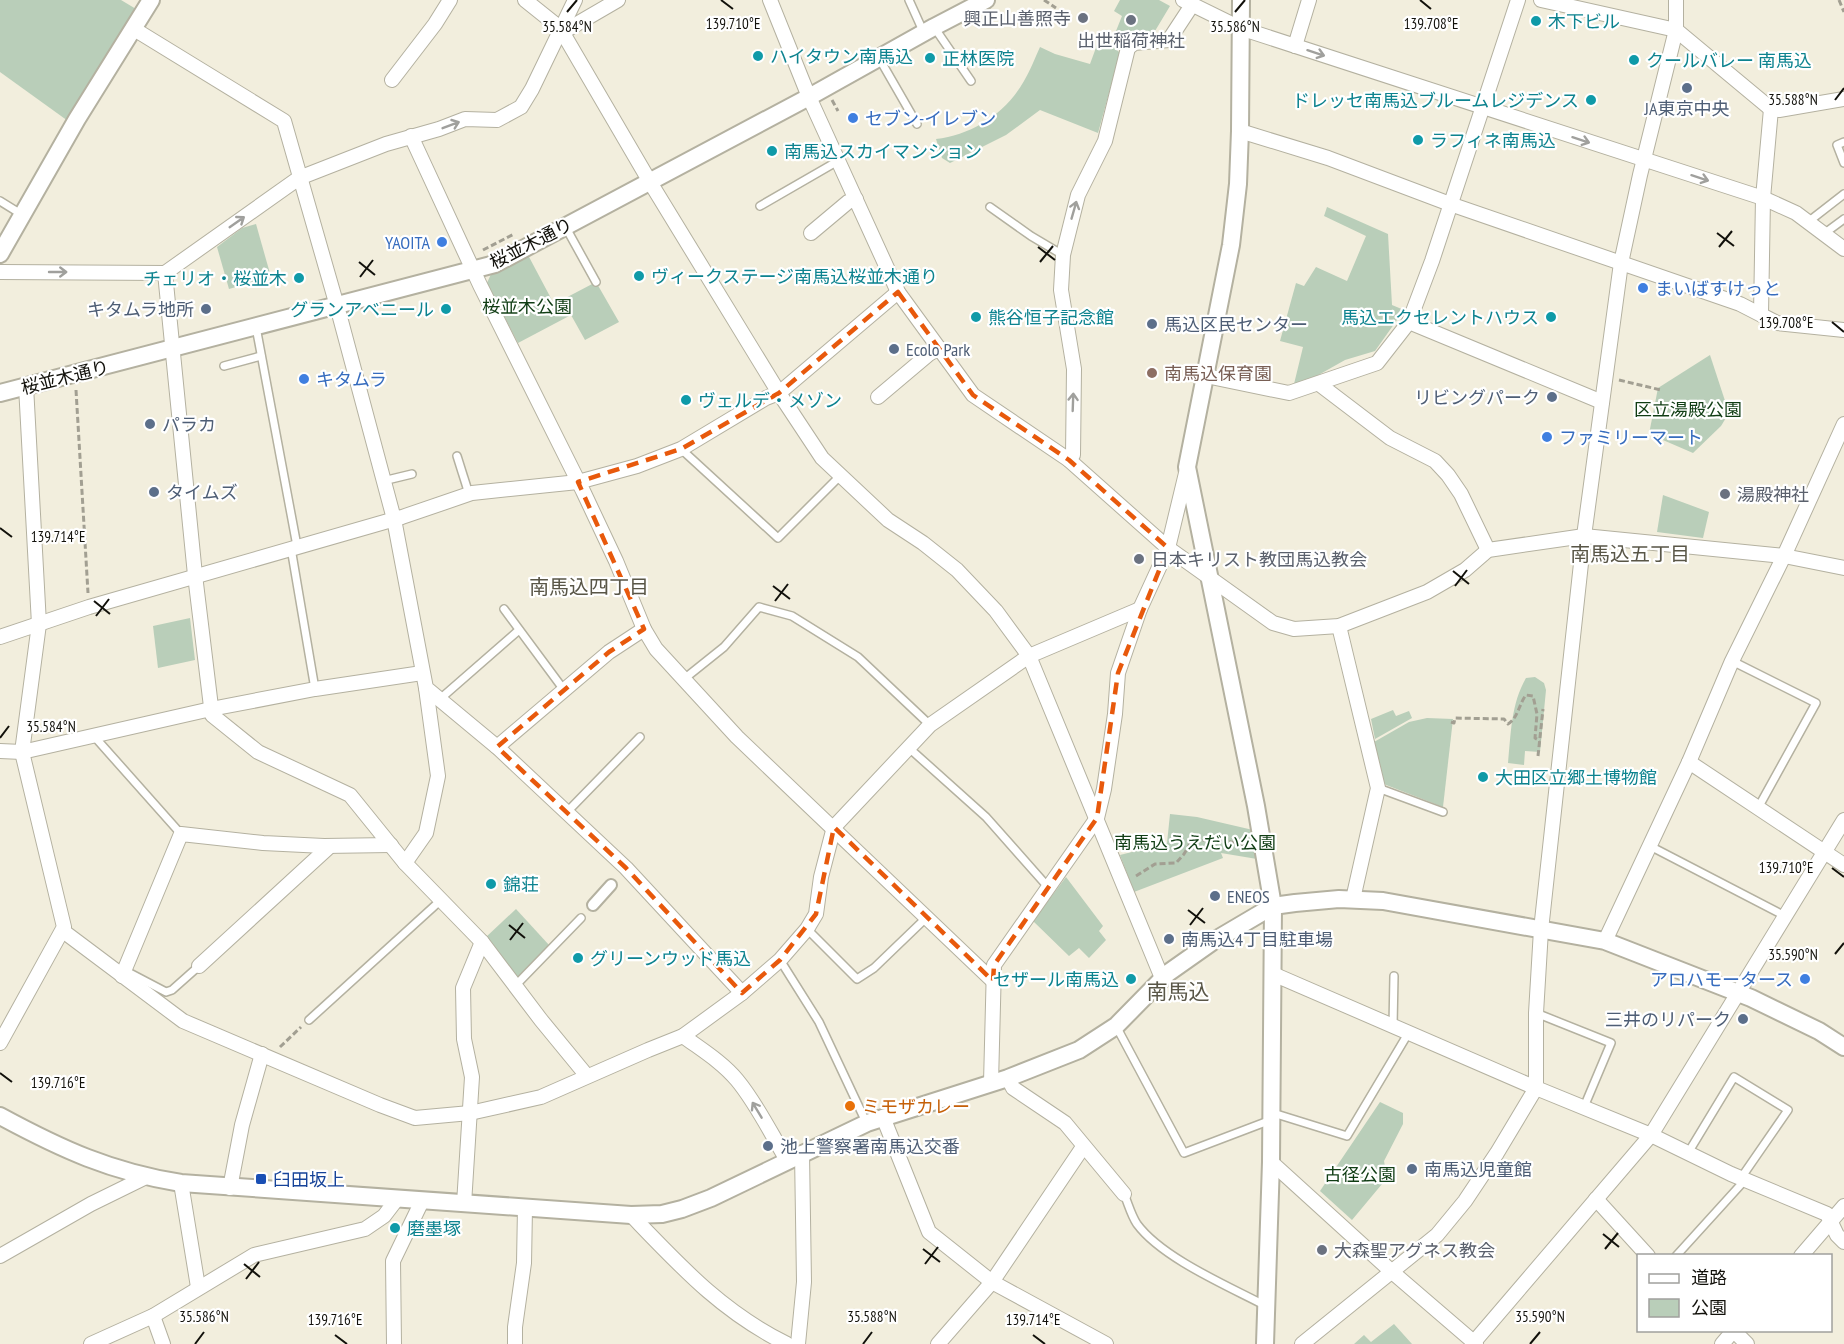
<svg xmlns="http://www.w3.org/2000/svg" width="1844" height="1344" font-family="'PT Sans Narrow','Noto Sans JP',sans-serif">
<rect width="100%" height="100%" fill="#f2eedd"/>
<!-- green -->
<g fill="#b9ceb9">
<path d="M 0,0 L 121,0 L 136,9 L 68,121 L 0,72 Z"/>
<path d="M 1120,0 L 1159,0 L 1170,6 L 1152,36 L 1129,39 L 1116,31 L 1122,16 L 1114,11 Z"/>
<path d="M 1101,34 L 1120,53 L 1098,133 L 1040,110 L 1006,135 L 950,163 L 942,158 L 936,139 C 972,135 1006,113 1024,81 C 1030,71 1035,58 1040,47 L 1055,54 L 1090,64 Z"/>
<path d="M 1327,207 L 1388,234 L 1392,305 L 1404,310 L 1375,351 L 1345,360 L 1306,382 L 1294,384 L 1303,347 L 1280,341 L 1296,283 L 1304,286 L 1316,267 L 1347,281 L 1366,236 L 1324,216 Z"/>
<path d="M 256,224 L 271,277 L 229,289 L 217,247 L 242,228 Z"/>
<path d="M 528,255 L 554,304 L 596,282 L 619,322 L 585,340 L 571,315 L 518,343 L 487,283 L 491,274 Z"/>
<path d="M 1710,355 L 1729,413 L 1721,426 L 1693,453 L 1649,434 L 1658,388 Z"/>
<path d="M 1663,495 L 1709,512 L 1703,538 L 1657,532 Z"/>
<path d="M 190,618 L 195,660 L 158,668 L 153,626 Z"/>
<path d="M 1535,677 L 1544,683 L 1546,690 L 1540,752 L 1525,751 L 1524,765 L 1508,763 C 1511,733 1511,704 1526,678 Z"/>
<path d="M 1393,710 L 1396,716 L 1409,711 L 1412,718 L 1375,739 L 1371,719 Z"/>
<path d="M 1427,718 L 1453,719 L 1443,807 L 1381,783 L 1374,742 L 1409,722 Z"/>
<path d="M 1170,814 L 1197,817 L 1253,830 L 1257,859 L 1221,853 L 1223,858 L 1134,892 L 1120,855 L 1167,843 Z"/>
<path d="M 1066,877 L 1103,926 L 1099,931 L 1106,940 L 1089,958 L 1079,948 L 1069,956 L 1033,921 Z"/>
<path d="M 516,909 L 549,945 L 516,979 L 485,938 Z"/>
<path d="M 1380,1102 L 1403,1113 L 1403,1124 L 1384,1161 L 1387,1178 L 1352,1220 L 1320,1191 Z"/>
<path d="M 1394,1324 L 1412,1344 L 1354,1344 L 1364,1335 L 1371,1342 Z"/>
</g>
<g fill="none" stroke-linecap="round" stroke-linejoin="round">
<defs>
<g id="service">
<path d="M 909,0 L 923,31"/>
<path d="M 934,27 L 971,81"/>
<path d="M 879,58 L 917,124"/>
<path d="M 1844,142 L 1837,145 L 1844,163"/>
<path d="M 0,201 L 21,214"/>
<path d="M 760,206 L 838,161"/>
<path d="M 990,207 L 1031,236 L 1063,255"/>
<path d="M 1808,222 L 1844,194"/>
<path d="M 565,226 L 596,282"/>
<path d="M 1825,233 L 1844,219"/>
<path d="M 256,327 L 297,546"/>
<path d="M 224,366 L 261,356"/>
<path d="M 681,449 L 778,538 L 840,476"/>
<path d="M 457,456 L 469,494"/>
<path d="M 383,481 L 412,474"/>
<path d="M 291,548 L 315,689"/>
<path d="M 504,609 L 564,690"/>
<path d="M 1732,661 L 1816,703 L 1758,808"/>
<path d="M 684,679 L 724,647 L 759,607 L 792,616 L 858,657 L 930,725"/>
<path d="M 440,699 L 519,630"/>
<path d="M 93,735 L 181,834"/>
<path d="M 909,748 L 986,817 L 1048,887"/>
<path d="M 1378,788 L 1443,812"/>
<path d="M 567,812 L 640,737"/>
<path d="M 1650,846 L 1785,916"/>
<path d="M 807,929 L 857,979 L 874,968 L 927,917"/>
<path d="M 780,960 L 819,1022 L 866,1122"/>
<path d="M 124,970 L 166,992 L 172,990 L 199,966"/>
<path d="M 515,986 L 581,918"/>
<path d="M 1536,1013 L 1611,1043 L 1584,1107"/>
<path d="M 309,1020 L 441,900"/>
<path d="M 1116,1026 L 1184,1153 L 1271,1120"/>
<path d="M 1393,1026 L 1394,976"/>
<path d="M 1273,1113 L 1347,1136 L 1409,1032"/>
<path d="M 1688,1153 L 1734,1077 L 1788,1110 L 1741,1178"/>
<path d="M 1124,1194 C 1128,1203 1131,1215 1137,1224 C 1162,1258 1228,1286 1266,1306"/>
<path d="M 1676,1256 L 1745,1180"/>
</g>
<path id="pedestrian" d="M 593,905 L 611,885"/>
<g id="minor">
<path d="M 525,0 L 560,28 L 650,182 L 779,393 L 822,458 L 888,520 L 923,543 L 957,570 L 996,611 L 1029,656 L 1162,978"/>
<path d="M 770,0 L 809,97 L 898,292 L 973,395 L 1069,460 L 1168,548 L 1273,623 L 1294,629 L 1339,626 L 1427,592 L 1465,570 L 1488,550 L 1584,536 L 1784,556 L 1844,568"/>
<path d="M 1183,0 L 1240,28 L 1763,198 L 1796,213 L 1844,249"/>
<path d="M 1676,0 L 1676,30 L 1771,109 L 1779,110 L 1844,99"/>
<path d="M 134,29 L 284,121 L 337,306 L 394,519 L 426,688 L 497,747 L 626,868 L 742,993"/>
<path d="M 563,32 L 618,0"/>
<path d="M 1295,46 L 1309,0"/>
<path d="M 392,80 L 435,24 L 450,0"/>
<path d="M 1240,131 L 1328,158 L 1450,204 L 1740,304 L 1777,323 L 1844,330"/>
<path d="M 411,136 L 480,285 L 583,491 L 616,561 L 644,629 L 656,649 L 737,737 L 993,981"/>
<path d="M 811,233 L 848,202 L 856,199"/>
<path d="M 0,272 L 165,273 L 299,178 L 386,144 L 439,129 L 465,119 L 497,120 L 521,107 L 532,89 L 575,0"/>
<path d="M 165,273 L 195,575 L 212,715 L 258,752 L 350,795 L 405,863 L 482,942 L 541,1020 L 587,1076"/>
<path d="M 1761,314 L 1763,198 L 1771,109"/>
<path d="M 1409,322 L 1602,402"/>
<path d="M 1206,376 L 1289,393 L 1377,363 L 1409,322 L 1432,261 L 1518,0"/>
<path d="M 1319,384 L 1390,438 L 1435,461 L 1448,475 L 1461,494 L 1488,550"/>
<path d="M 878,397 L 929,354 L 939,348"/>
<path d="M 1069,460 L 1073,455 L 1074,369 L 1061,290 L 1063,255 L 1078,195 L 1105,141 L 1128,48 L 1134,43 L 1169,40 L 1192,5"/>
<path d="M 1339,626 L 1378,788 L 1353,899"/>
<path d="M 0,637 L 89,607 L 402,517 L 472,493 L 578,482 L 637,466 L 681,449 L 766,398 L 779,393 L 898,292"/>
<path d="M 497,747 L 609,652 L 644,629"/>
<path d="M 0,751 L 22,752 L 211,709 L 315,689 L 422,673"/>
<path d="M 1689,762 L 1844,865"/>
<path d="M 405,863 L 426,833 L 438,776 L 426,688"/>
<path d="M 63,931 L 183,1021 L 380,1105 L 415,1118 L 470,1113 L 541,1097 L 648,1050 L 683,1036 L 742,993 L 780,960 L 807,929 L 816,914 L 821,877 L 834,827 L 930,725 L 1029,656 L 1140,609"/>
<path d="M 1605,941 L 1689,762 L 1732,661 L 1784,556 L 1844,424"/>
<path d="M 199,966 L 330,846"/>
<path d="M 1273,974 L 1536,1088 L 1651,1135 L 1731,1174 L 1827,1214 L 1837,1235 L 1844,1242"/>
<path d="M 122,976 L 181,834 L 263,843 L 324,846 L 391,845"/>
<path d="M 683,1036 C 702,1050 722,1062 737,1080 C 757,1104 771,1134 787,1160"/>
<path d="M 0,1043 L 64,927 L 22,752 L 39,624 L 26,386"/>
<path d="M 1008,1078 L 1013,1088 L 1065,1123 L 1124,1194"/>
<path d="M 991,1083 L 994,965 L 1097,818 L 1104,789 L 1115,714 L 1118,673 L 1140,609 L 1168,548 L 1187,469"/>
<path d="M 883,1117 L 929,1232 L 992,1282 L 1106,1344"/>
<path d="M 1271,1162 L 1391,1271 L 1476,1344"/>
<path d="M 181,1183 L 198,1287"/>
<path d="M 230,1188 L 242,1125 L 262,1054"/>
<path d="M 1596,1199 L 1648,1256"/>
<path d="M 464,1204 L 472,1077 L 464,1039 L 463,988 L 482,942"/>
<path d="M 631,1215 C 681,1267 722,1312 787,1344"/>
<path d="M 0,1256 L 91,1204 L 146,1177"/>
<path d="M 1801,1256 L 1844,1206"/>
<path d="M 153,1316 L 163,1344"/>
<path d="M 1733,1330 L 1747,1344"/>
<path d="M 1474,1342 L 1651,1135 L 1844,820"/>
<path d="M 91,1344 L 153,1316 L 254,1255 L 365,1229 L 384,1216 L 397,1199"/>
<path d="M 394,1344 L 393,1261 L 422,1201"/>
<path d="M 515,1344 L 515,1327 L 524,1263 L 525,1208"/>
<path d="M 798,1344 L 804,1282 L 802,1153"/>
<path d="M 938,1344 L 992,1282 L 1083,1147"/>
<path d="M 1302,1344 L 1437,1235 L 1465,1201 L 1497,1153 L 1536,1088 L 1536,1013 L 1541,930 L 1584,536 L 1621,263 L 1640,175 L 1676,30 L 1541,0"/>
<path d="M 1722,1344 L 1734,1330"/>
</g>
<g id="tertiary">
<path d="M 1241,0 L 1240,131 L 1238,184 L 1231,245 L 1187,467 L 1256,806 L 1273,906 L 1271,1162 L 1265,1344"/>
<path d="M 0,254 L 77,119 L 151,0"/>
<path d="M 0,393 L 495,264 L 809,97 L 934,27 L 986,0"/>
<path d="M 0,1116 C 61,1149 111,1172 181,1183 L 631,1215 L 662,1214 L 682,1209 L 711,1198 L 867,1123 L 1008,1078 L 1079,1050 L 1116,1026 L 1168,973 L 1212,942 L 1273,906 L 1295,903 L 1339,899 L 1383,901 L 1605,941 L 1751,998 L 1819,1031 L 1844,1047"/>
</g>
</defs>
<!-- service casing -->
<use href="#service" stroke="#b4b1a0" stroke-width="10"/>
<!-- pedestrian casing -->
<use href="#pedestrian" stroke="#b4b1a0" stroke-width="14"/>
<!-- minor casing -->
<use href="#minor" stroke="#b4b1a0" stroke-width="16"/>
<!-- tertiary casing -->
<use href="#tertiary" stroke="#b4b1a0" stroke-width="20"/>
<!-- path -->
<g stroke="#a29f92" stroke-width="3" stroke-dasharray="6 3" stroke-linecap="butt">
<path d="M 1044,0 L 1056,8"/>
<path d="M 1839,0 L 1844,12"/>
<path d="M 832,100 L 838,111"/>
<path d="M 483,250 L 514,234"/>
<path d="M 1619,380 L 1661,390"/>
<path d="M 76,390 L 88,593"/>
<path d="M 1451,722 L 1454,723 L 1455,718 L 1504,719 L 1508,724 C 1518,718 1519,704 1526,695 L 1533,696 L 1537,714 L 1535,738 L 1540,741"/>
<path d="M 1538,756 L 1543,709"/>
<path d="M 1136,876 L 1155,864 L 1176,863 L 1184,854 L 1191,842 L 1212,839 L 1248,845"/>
<path d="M 280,1047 L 301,1027"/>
</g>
<!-- service -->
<use href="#service" stroke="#fff" stroke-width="7"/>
<!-- pedestrian -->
<use href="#pedestrian" stroke="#fff" stroke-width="10"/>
<!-- minor -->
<use href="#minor" stroke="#fff" stroke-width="14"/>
<!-- tertiary -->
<use href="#tertiary" stroke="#fff" stroke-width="16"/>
</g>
<!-- one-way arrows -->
<defs><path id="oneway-shaft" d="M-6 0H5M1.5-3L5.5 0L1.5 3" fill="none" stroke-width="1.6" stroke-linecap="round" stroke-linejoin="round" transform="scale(1.5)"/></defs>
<g stroke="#a0a09d">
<use href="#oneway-shaft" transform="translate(1316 53) rotate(18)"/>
<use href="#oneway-shaft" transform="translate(451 125) rotate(-21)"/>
<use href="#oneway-shaft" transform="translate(1581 140) rotate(18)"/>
<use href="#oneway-shaft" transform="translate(1700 178) rotate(18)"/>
<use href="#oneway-shaft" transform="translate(1074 210) rotate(-74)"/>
<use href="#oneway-shaft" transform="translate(237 222) rotate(-35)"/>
<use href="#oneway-shaft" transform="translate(58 272)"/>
<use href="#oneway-shaft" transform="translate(1073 402) rotate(-88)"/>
<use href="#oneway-shaft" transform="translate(757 1110) rotate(-121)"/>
</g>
<!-- marked area -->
<path fill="none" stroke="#e8590c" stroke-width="4.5" stroke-dasharray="12 8" stroke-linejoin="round" d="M 898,292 L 973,395 L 1069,460 L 1168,548 L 1118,673 L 1097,818 L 994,965 L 993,981 L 834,827 L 816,914 L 780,960 L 742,993 L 626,868 L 497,747 L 609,652 L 644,629 L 578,482 L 681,449 L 779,393 Z"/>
<!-- ticks -->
<path fill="none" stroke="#12110b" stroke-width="2" d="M 721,0 L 733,9M 1420,0 L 1431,9M 567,12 L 577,0M 1235,12 L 1245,0M 1835,100 L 1844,88M 1717,233 L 1734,246M 1038,247 L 1055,260M 1719,247 L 1732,231M 359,262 L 375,275M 1040,262 L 1053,246M 360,277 L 373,260M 1832,322 L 1844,332M 0,528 L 12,537M 1453,571 L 1469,584M 773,586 L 790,599M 1455,586 L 1467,570M 94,601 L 110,614M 775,601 L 788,584M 96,616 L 109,599M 0,738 L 9,726M 1832,868 L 1844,877M 1188,910 L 1205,923M 509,925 L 525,938M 1190,925 L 1203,908M 510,940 L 523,923M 1835,954 L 1844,943M 0,1073 L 12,1082M 1603,1234 L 1619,1247M 923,1249 L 940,1262M 1605,1249 L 1618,1233M 244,1264 L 260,1277M 925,1264 L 938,1247M 246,1279 L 259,1262M 335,1335 L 347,1344M 1033,1335 L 1045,1344M 195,1344 L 204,1332M 863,1344 L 872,1332M 1530,1344 L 1540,1332"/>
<!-- markers -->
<g fill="#6b7280" stroke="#fff" stroke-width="2">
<circle cx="1083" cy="18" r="6"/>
<circle cx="1131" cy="20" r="6"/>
<circle cx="1725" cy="494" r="6"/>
<circle cx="1139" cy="559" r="6"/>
<circle cx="1322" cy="1250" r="6"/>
</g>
<g fill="#0f9aa8" stroke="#fff" stroke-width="2">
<circle cx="1536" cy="21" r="6"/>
<circle cx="758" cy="56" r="6"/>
<circle cx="930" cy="58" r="6"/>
<circle cx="1634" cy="60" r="6"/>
<circle cx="1591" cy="100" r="6"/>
<circle cx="1418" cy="140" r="6"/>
<circle cx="772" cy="151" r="6"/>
<circle cx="639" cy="276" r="6"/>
<circle cx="299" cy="278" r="6"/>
<circle cx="446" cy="309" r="6"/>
<circle cx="976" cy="317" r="6"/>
<circle cx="1551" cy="317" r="6"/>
<circle cx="686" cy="400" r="6"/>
<circle cx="1483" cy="777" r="6"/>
<circle cx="491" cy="884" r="6"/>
<circle cx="578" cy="958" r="6"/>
<circle cx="1131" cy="979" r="6"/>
<circle cx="395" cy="1228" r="6"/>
</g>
<g fill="#5c6f8a" stroke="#fff" stroke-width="2">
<circle cx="1687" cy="88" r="6"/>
<circle cx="206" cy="309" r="6"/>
<circle cx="1152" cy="324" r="6"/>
<circle cx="894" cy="349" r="6"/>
<circle cx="1552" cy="397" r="6"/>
<circle cx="150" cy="424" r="6"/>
<circle cx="154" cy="492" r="6"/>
<circle cx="1215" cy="896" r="6"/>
<circle cx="1169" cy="939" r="6"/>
<circle cx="1743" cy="1019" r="6"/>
<circle cx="768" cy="1146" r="6"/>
<circle cx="1412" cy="1169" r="6"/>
</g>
<g fill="#3f7fe0" stroke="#fff" stroke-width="2">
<circle cx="853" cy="118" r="6"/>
<circle cx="442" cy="242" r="6"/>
<circle cx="1643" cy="288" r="6"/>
<circle cx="304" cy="379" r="6"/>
<circle cx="1547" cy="437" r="6"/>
<circle cx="1805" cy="979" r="6"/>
</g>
<circle fill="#8d6e63" stroke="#fff" stroke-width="2" cx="1152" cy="373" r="6"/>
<circle fill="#e8710a" stroke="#fff" stroke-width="2" cx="850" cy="1106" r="6"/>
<rect fill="#1a4fb4" stroke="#fff" stroke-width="2" x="255" y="1173" width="12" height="12" rx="3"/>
<g text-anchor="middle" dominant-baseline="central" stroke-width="4.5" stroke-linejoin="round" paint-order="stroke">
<!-- worship labels -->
<g font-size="18" fill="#5b616d" stroke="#fff" text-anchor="start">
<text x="1071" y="18" text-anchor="end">興正山善照寺</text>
<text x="1131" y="40" text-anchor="middle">出世稲荷神社</text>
<text x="1737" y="494">湯殿神社</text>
<text x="1151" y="559">日本キリスト教団馬込教会</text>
<text x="1334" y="1250">大森聖アグネス教会</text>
</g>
<!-- culture labels -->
<g font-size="18" fill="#0d838f" stroke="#fff" text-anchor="start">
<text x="1548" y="21">木下ビル</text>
<text x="770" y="56">ハイタウン南馬込</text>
<text x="942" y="58">正林医院</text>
<text x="1646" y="60">クールバレー 南馬込</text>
<text x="1579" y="100" text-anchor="end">ドレッセ南馬込ブルームレジデンス</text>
<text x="1430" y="140">ラフィネ南馬込</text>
<text x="784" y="151">南馬込スカイマンション</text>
<text x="651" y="276">ヴィークステージ南馬込桜並木通り</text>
<text x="287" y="278" text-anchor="end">チェリオ・桜並木</text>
<text x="434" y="309" text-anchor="end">グランアベニール</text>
<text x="988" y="317">熊谷恒子記念館</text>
<text x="1539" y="317" text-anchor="end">馬込エクセレントハウス</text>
<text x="698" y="400">ヴェルデ・メゾン</text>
<text x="1495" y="777">大田区立郷土博物館</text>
<text x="503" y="884">錦荘</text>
<text x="590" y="958">グリーンウッド馬込</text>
<text x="1119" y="979" text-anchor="end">セザール南馬込</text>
<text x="407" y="1228">磨墨塚</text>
</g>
<!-- service labels -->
<g font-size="18" fill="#4e5e75" stroke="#fff" text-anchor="start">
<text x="1687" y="108" text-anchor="middle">JA東京中央</text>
<text x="194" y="309" text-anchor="end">キタムラ地所</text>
<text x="1164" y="324">馬込区民センター</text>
<text x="906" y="349">Ecolo Park</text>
<text x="1540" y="397" text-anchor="end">リビングパーク</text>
<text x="162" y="424">パラカ</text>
<text x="166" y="492">タイムズ</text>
<text x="1227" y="896">ENEOS</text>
<text x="1181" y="939">南馬込4丁目駐車場</text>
<text x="1731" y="1019" text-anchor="end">三井のリパーク</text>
<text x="780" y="1146">池上警察署南馬込交番</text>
<text x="1424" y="1169">南馬込児童館</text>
</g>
<!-- shop labels -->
<g font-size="18" fill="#366cbe" stroke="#fff" text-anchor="start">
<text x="865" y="118">セブン-イレブン</text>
<text x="430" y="242" text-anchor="end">YAOITA</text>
<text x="1655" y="288">まいばすけっと</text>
<text x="316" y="379">キタムラ</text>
<text x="1559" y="437">ファミリーマート</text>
<text x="1793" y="979" text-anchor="end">アロハモータース</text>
</g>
<!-- street labels -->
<g font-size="18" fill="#12110b" stroke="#fff">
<text transform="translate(531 243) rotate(-27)">桜並木通り</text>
<text transform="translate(65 377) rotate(-14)">桜並木通り</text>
</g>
<!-- park labels -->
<g font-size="18" fill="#103d14" stroke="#fff">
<text x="527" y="306">桜並木公園</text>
<text x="1688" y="409">区立湯殿公園</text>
<text x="1195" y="842">南馬込うえだい公園</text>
<text x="1360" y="1174">古径公園</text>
</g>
<!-- education labels -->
<g font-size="18" fill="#785e54" stroke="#fff" text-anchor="start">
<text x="1164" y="373">南馬込保育園</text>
</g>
<!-- food labels -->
<g font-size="18" fill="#c56008" stroke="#fff" text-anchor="start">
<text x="862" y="1106">ミモザカレー</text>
</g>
<!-- transit labels -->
<g font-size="18" fill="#164399" stroke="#fff" text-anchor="start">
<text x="273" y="1179">臼田坂上</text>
</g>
<!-- neighbourhood labels -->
<g font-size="20" fill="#595647" stroke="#fff">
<text x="1630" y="554">南馬込五丁目</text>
<text x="589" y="587">南馬込四丁目</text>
</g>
<!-- quarter labels -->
<g font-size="21" fill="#595647" stroke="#fff">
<text x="1178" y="991">南馬込</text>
</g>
</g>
<g font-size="15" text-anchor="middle" fill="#12110b" stroke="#fff" stroke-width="4.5" stroke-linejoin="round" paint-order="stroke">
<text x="733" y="29">139.710°E</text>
<text x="1431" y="29">139.708°E</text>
<text x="567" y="32">35.584°N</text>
<text x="1235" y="32">35.586°N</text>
<text x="1793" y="105">35.588°N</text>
<text x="1786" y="328">139.708°E</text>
<text x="58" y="542">139.714°E</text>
<text x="51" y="732">35.584°N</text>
<text x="1786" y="873">139.710°E</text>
<text x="1793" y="960">35.590°N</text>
<text x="58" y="1088">139.716°E</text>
<text x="204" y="1322">35.586°N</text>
<text x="872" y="1322">35.588°N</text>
<text x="1540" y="1322">35.590°N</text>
<text x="335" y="1325">139.716°E</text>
<text x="1033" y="1325">139.714°E</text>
</g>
<!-- legend -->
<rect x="1637" y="1254" width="195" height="78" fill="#ffffff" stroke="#a0a09d" stroke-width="1.5"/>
<rect x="1649" y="1274" width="30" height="9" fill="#ffffff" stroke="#a0a09d" stroke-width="1.5"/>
<text x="1691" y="1284" font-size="18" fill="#12110b">道路</text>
<rect x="1649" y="1299" width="30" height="18" fill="#b9ceb9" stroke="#a0a09d" stroke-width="1.5"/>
<text x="1691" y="1314" font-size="18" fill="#12110b">公園</text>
</svg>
